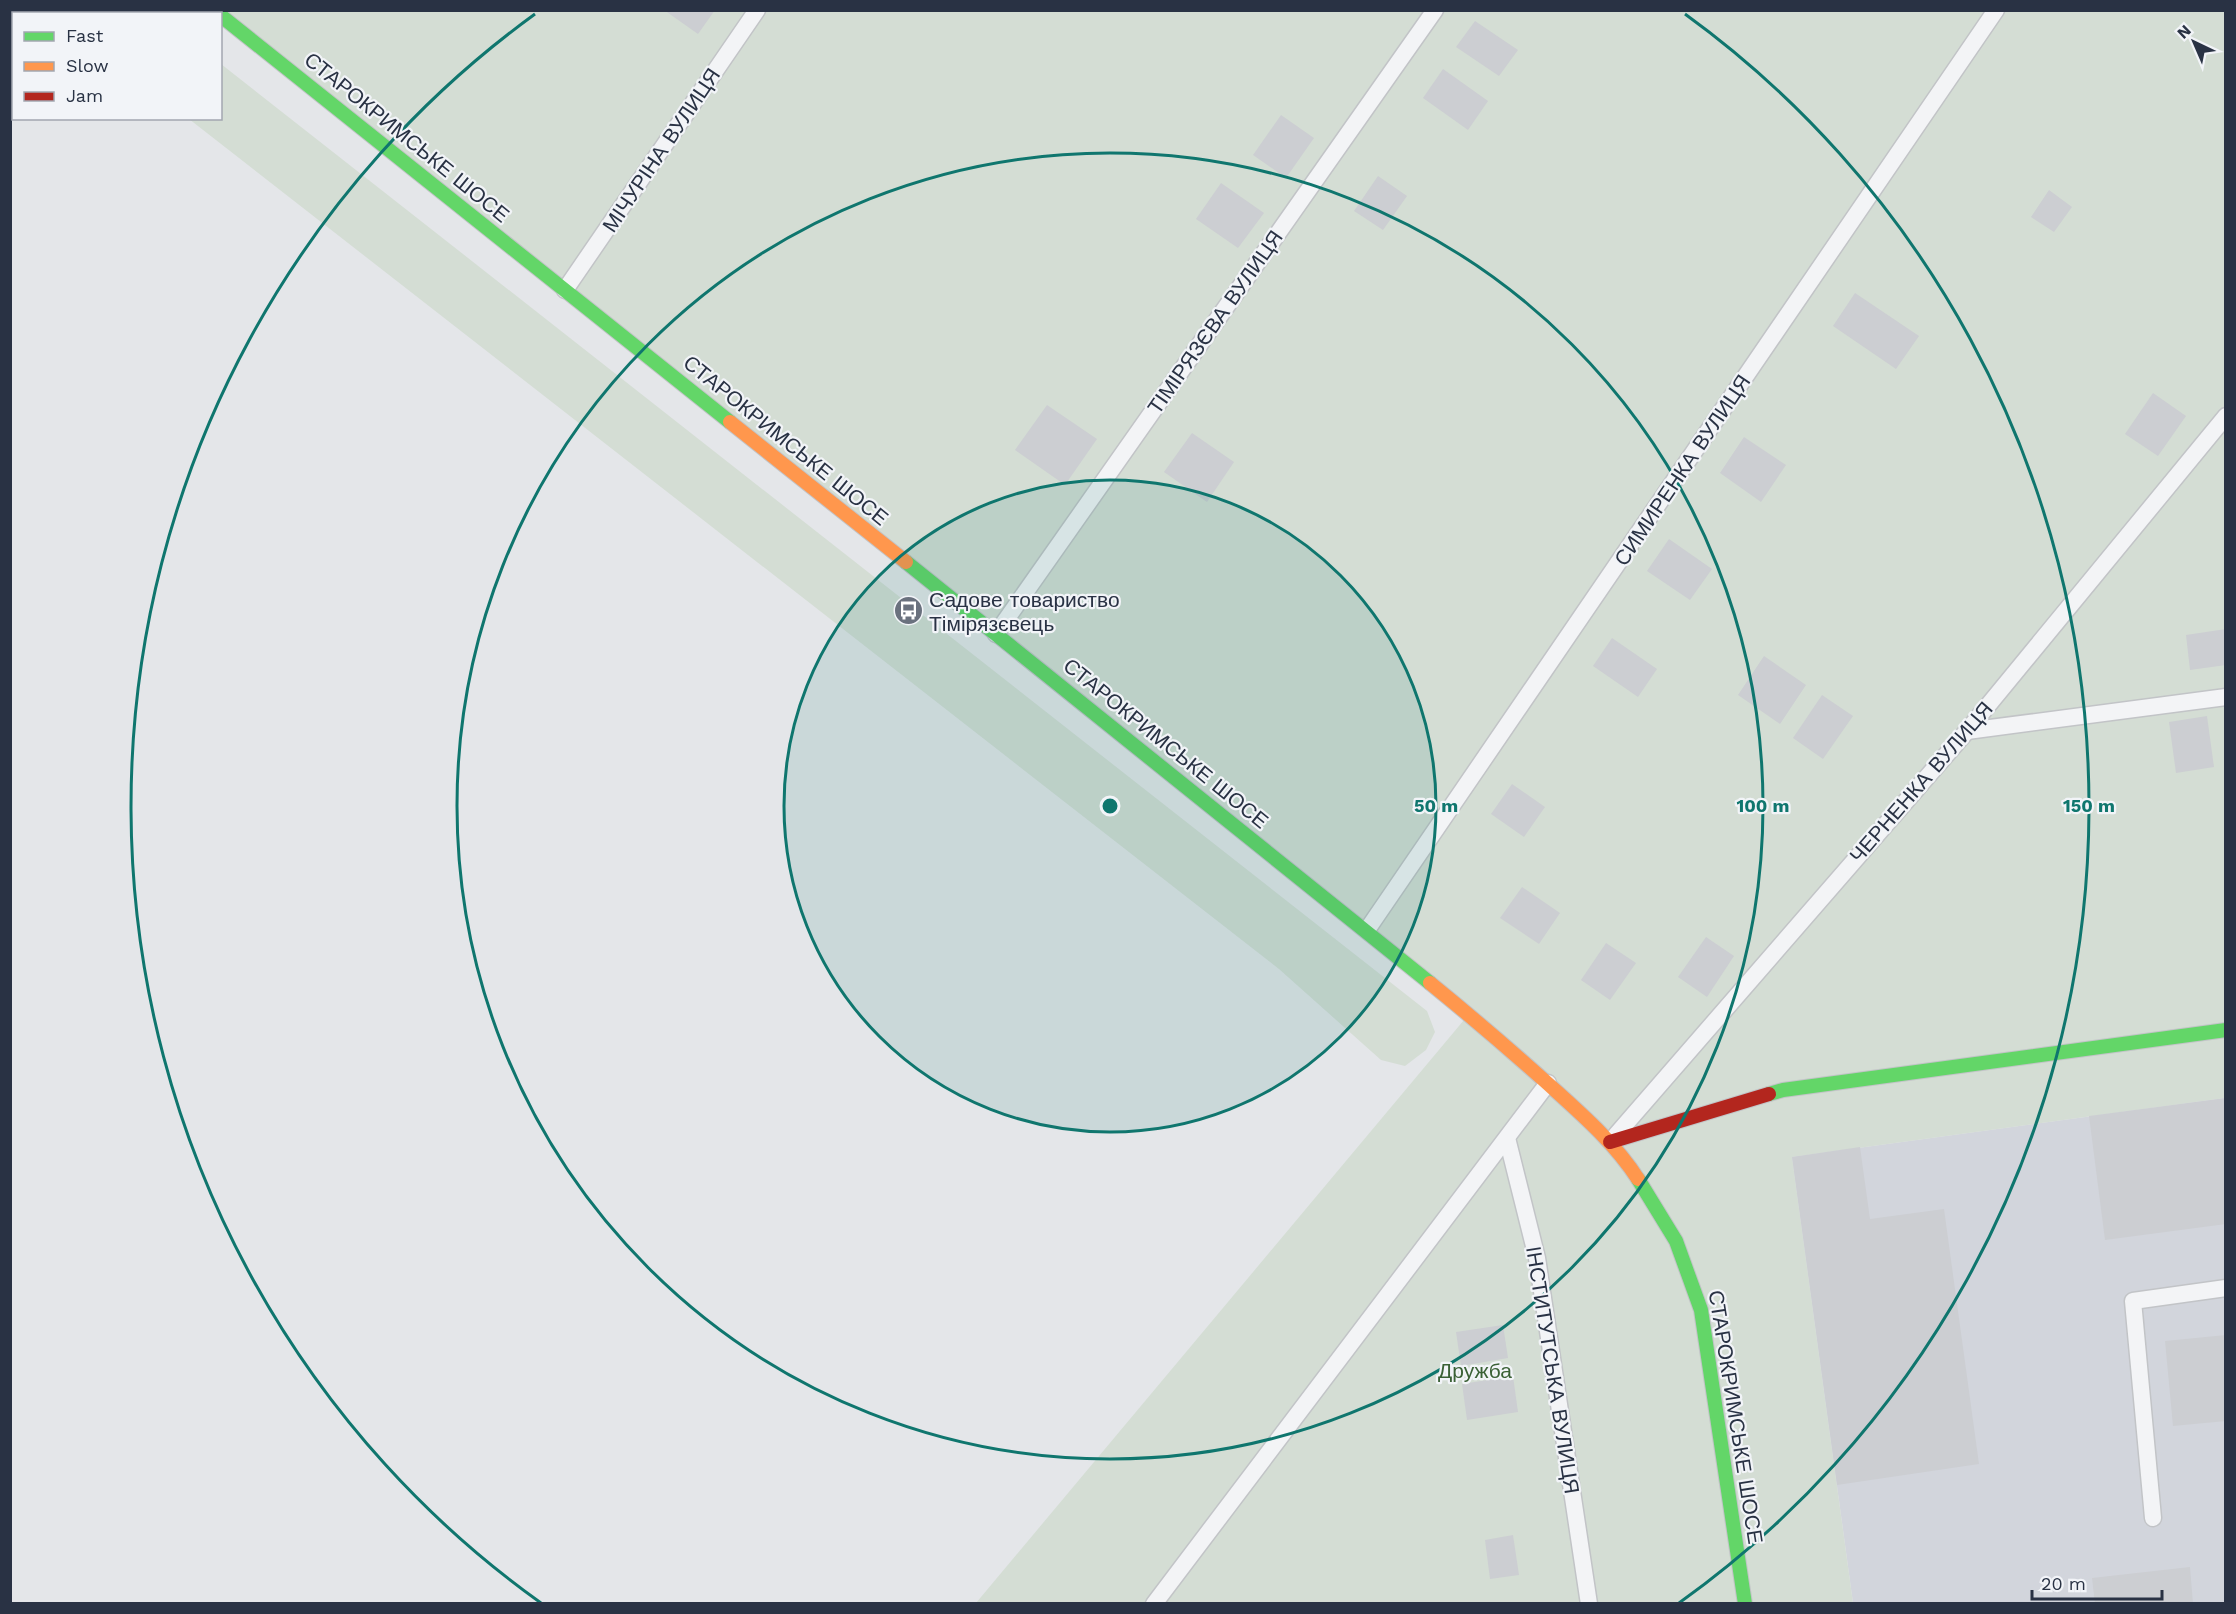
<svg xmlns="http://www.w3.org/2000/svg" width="2236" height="1614" font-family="'Work Sans',sans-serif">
<rect width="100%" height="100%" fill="#e4e6e9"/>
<!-- built -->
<path fill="#d2d5dc" d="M 2225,1098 L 2225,1603 L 1853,1603 L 1792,1157 Z"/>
<!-- green -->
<g fill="#d4ddd4">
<path d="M 153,11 L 156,13 L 55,14 L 51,11 Z"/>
<path d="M 215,11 L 2225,11 L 2225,1098 L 1792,1157 L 1853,1603 L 976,1603 L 1469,1014 Z"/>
<path d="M 221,64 L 1427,1011 L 1435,1032 L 1426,1050 L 1405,1066 L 1381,1060 L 1279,969 L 189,119 L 220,118 Z"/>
</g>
<!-- building -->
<g fill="#ccced2">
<path d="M 664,10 L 715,10 L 698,34 Z"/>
<path d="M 1475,21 L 1518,50 L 1499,76 L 1456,47 Z"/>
<path d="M 1443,69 L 1488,101 L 1468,130 L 1423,98 Z"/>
<path d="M 1281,115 L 1314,138 L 1286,178 L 1253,155 Z"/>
<path d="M 1378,176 L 1407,196 L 1383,230 L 1354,211 Z"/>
<path d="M 1221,183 L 1264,213 L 1238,248 L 1196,219 Z"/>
<path d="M 2049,190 L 2072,207 L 2054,232 L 2031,217 Z"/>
<path d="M 1855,293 L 1919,336 L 1896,369 L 1833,326 Z"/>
<path d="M 2153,393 L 2186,416 L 2158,456 L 2125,434 Z"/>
<path d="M 1047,405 L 1097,439 L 1065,485 L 1015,450 Z"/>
<path d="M 1192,433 L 1234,462 L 1207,502 L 1164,472 Z"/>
<path d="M 1744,437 L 1786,465 L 1761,502 L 1720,473 Z"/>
<path d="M 1669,539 L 1712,569 L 1690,600 L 1647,571 Z"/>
<path d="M 2226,629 L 2226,665 L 2190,670 L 2186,635 Z"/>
<path d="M 1612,638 L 1657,669 L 1638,697 L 1593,666 Z"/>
<path d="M 1764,656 L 1806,685 L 1780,724 L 1738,695 Z"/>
<path d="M 1822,695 L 1853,716 L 1823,759 L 1793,738 Z"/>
<path d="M 2207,716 L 2214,767 L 2176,773 L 2169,722 Z"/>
<path d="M 1512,784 L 1545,807 L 1524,837 L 1491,814 Z"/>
<path d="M 1522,887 L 1560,913 L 1539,944 L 1500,918 Z"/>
<path d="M 1706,937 L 1734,956 L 1707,997 L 1678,977 Z"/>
<path d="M 1606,943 L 1636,963 L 1610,1000 L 1581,980 Z"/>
<path d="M 2226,1098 L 2226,1224 L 2105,1240 L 2089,1116 Z"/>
<path d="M 1860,1147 L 1870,1219 L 1944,1209 L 1979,1464 L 1837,1485 L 1792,1157 Z"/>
<path d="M 1503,1325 L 1508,1358 L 1461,1366 L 1456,1332 Z"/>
<path d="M 2226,1335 L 2226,1421 L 2173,1426 L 2165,1341 Z"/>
<path d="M 1513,1376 L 1518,1412 L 1467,1420 L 1462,1384 Z"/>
<path d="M 1513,1535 L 1519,1575 L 1490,1579 L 1485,1540 Z"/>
<path d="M 2190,1567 L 2193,1604 L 2095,1604 L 2092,1578 Z"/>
</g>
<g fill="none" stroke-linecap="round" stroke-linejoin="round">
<defs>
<g id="lane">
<path d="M 565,290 L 757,10"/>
<path d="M 996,634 L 1435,10"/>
<path d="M 1967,731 L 2226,697"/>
<path d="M 1367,930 L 1996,10"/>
<path d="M 1616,1135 L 1967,731 L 2226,416"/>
<path d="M 1507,1138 L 1537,1258 L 1589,1604"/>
<path d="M 2153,1518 L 2133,1301 L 2226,1288"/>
<path d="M 1154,1604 L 1548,1083"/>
</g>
<g id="fast">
<path d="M 220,15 L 730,422"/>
<path d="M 906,562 L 1430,983"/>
<path d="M 1769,1094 L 1783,1090 L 2226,1030"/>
<path d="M 1638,1179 L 1676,1241 L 1701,1310 L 1745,1604"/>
</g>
<g id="slow">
<path d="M 730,422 L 906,562"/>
<path d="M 1430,983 C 1473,1018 1515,1054 1556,1091 C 1586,1118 1616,1145 1638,1179"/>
</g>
<path id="jam" d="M 1610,1142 L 1769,1094"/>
</defs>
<!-- lane casing -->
<use href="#lane" stroke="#c2c4c7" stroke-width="19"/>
<!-- fast casing -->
<use href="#fast" stroke="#c2c4c7" stroke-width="16"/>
<!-- slow casing -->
<use href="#slow" stroke="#c2c4c7" stroke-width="16"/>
<!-- jam casing -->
<use href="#jam" stroke="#c2c4c7" stroke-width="16"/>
<!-- lane -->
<use href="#lane" stroke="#f3f4f6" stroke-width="16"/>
<!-- fast -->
<use href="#fast" stroke="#63d668" stroke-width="14"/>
<!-- slow -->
<use href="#slow" stroke="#ff974d" stroke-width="14"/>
<!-- jam -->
<use href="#jam" stroke="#b3261e" stroke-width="14"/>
</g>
<!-- distance rings -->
<circle cx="1110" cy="806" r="326" fill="#0f766e" fill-opacity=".12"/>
<g fill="none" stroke="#0f766e" stroke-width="3">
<circle cx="1110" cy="806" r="326"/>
<circle cx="1110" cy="806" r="653"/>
<path d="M541 1603A979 979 0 0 1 535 14M1685 14A979 979 0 0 1 1679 1603"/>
</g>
<!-- icons -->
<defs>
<symbol id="bus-disc" viewBox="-11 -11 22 22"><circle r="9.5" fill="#6a717e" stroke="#f2f4f8"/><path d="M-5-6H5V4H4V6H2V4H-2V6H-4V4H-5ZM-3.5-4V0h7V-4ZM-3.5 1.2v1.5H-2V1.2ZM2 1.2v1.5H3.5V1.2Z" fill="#fff"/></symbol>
</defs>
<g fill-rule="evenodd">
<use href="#bus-disc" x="892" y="594" width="33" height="33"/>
</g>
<g text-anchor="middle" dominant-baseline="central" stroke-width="4.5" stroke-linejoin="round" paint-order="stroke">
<!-- street labels -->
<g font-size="21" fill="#293244" stroke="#f2f4f8">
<text transform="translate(407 137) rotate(39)">СТАРОКРИМСЬКЕ ШОСЕ</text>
<text transform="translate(661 150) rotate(-56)">МІЧУРІНА ВУЛИЦЯ</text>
<text transform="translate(1215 322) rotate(-55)">ТІМІРЯЗЄВА ВУЛИЦЯ</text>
<text transform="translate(786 440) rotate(39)">СТАРОКРИМСЬКЕ ШОСЕ</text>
<text transform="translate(1682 470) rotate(-56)">СИМИРЕНКА ВУЛИЦЯ</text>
<text transform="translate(1166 743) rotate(39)">СТАРОКРИМСЬКЕ ШОСЕ</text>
<text transform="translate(1921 782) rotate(-49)">ЧЕРНЕНКА ВУЛИЦЯ</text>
<text transform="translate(1553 1370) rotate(81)">ІНСТИТУТСЬКА ВУЛИЦЯ</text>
<text transform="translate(1736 1417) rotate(81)">СТАРОКРИМСЬКЕ ШОСЕ</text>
</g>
<!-- poi labels -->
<g font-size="21" fill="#293244" stroke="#f2f4f8" text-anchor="start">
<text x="929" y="599">Садове товариство<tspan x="929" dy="24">Тімірязєвець</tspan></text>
</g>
<!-- park labels -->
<g font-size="21" fill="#3b6136" stroke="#f2f4f8">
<text x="1475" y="1370">Дружба</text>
</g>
</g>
<circle cx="1110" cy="806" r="9" fill="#0f766e" stroke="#f2f4f8" stroke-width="3"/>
<g font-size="18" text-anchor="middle" font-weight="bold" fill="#0f766e" stroke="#f2f4f8" stroke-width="4.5" stroke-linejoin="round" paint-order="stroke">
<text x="1436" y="812">50 m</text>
<text x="1763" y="812">100 m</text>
<text x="2089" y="812">150 m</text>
</g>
<!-- border -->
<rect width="2236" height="1614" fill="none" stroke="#293244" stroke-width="24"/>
<!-- legend -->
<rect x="12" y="12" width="210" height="108" fill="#f2f4f8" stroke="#a2a6b0" stroke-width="1.5"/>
<rect x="24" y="32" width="30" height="9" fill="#63d668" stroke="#a2a6b0" stroke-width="1.5"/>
<text x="66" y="42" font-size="18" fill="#293244">Fast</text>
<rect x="24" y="62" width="30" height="9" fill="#ff974d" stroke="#a2a6b0" stroke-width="1.5"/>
<text x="66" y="72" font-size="18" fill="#293244">Slow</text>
<rect x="24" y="92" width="30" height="9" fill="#b3261e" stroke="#a2a6b0" stroke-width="1.5"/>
<text x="66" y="102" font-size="18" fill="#293244">Jam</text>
<!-- north arrow -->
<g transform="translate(2194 42) rotate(316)" stroke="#f2f4f8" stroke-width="4.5" paint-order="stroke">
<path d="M0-4.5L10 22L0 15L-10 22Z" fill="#293244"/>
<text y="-9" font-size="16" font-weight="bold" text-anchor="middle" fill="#293244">N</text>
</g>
<!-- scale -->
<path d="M2032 1590v9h130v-9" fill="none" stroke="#293244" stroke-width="3"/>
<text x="2041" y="1590" font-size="18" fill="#293244" stroke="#f2f4f8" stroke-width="4.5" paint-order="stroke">20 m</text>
</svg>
